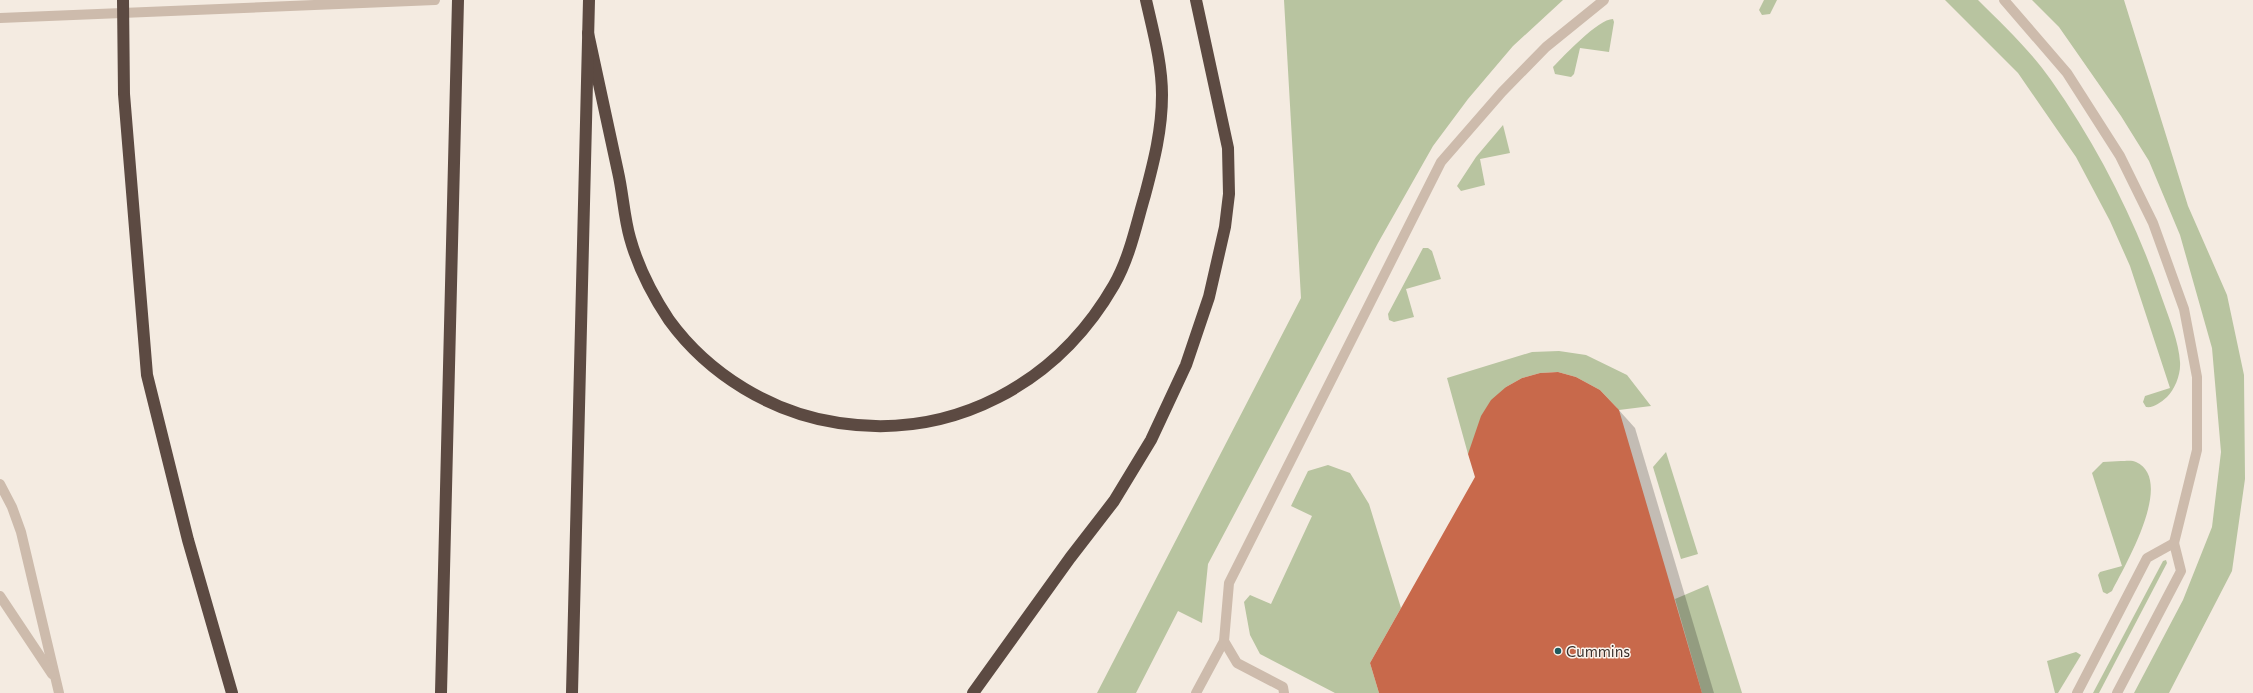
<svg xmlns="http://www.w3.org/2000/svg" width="2253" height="693" font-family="Commissioner,sans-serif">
<rect width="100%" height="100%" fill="#f4ebe1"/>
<!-- green -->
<g fill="#b8c4a0">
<path d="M 1284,0 L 1563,0 L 1513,46 L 1468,99 L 1433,146 L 1378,243 L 1208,564 L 1202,623 L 1178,611 L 1136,693 L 1097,693 L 1301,298 Z"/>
<path d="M 1764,0 L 1777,0 L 1770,14 L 1762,15 L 1759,10 Z"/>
<path d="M 1945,0 L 1978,0 C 2003,25 2031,51 2051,80 C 2099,148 2136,222 2163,301 C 2169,318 2179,343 2180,362 C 2181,374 2175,389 2167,397 C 2160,403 2154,408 2146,407 L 2143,402 L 2145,396 L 2170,388 L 2130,266 L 2110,221 L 2076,157 L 2018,73 Z"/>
<path d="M 2032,0 L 2124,0 L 2188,206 L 2227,295 L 2244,375 L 2245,479 L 2232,571 L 2169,693 L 2134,693 L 2183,600 L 2212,527 L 2221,452 L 2212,348 L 2180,235 L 2149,161 L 2121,116 L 2059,27 Z"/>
<path d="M 1613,19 L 1614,22 L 1609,52 L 1580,48 L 1574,74 L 1571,77 L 1555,74 L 1553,67 C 1564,56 1598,19 1613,19 Z"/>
<path d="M 1503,125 L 1510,153 L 1480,159 L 1485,185 L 1461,191 L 1457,186 L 1476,157 Z"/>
<path d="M 1423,248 L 1428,248 L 1432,251 L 1441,279 L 1406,289 L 1414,317 L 1394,322 L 1389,320 L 1388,314 Z"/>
<path d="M 1559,351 L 1586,355 L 1627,375 L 1651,406 L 1619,410 L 1600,390 L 1576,377 L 1558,372 L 1540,373 L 1522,378 L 1506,387 L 1468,454 L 1447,378 L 1532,352 Z"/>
<path d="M 1666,452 L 1698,554 L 1681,559 L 1653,467 Z"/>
<path d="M 2121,461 C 2125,461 2133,460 2136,462 C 2176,480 2124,567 2112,591 L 2107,594 L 2103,592 L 2098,575 L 2100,572 L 2122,566 L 2092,473 L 2103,462 Z"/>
<path d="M 1328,465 L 1350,473 L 1369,504 L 1401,608 L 1370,663 L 1379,693 L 1335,693 L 1260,654 L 1250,635 L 1244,602 L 1250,595 L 1271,604 L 1312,516 L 1291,506 L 1308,471 Z"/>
<path d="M 2166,560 L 2167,563 L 2099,693 L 2093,693 L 2163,561 Z"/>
<path d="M 1708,585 L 1742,693 L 1702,693 L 1675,599 Z"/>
<path d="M 2076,652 L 2081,655 L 2058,693 L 2055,693 L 2047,661 Z"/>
</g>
<!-- shadow -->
<path fill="#0003" d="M 1617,408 L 1635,428 L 1714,693 L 1380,693 L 1476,477 Z"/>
<!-- building -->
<path fill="#c8694b" d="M 1558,372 L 1576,377 L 1600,390 L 1619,410 L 1702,693 L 1379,693 L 1370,663 L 1475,477 L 1468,454 L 1481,416 L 1491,400 L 1506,387 L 1522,378 L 1540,373 Z"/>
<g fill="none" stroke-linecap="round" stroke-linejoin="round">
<!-- minor -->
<g stroke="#cdbbac" stroke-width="10">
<path d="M 2004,0 L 2067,73 L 2120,156 L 2153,223 L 2184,309 L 2197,377 L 2197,450 L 2174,543"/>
<path d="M 0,18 L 435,0"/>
<path d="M 0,484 L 12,507 L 21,532 L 59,693"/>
<path d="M 0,596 L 52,674"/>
<path d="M 1224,641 L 1237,663 L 1283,687 L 1284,693"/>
<path d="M 1196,693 L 1224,641 L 1229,583 L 1441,162 L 1502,92 L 1546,47 L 1604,0"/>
<path d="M 2077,693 L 2147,558 L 2174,543 L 2181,571 L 2117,693"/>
</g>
<!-- highway -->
<g stroke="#5c4a42" stroke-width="12">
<path d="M 123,0 L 124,94 L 147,375 L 188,540 L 232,693"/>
<path d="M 588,33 C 598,80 608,126 618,172 C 623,194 624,217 630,238 C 638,267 653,296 669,320 C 709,375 772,413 839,423 C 953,440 1057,384 1114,285 C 1130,257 1136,225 1145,195 C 1154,161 1162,130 1162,95 C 1162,63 1153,31 1146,0"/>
<path d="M 441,693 L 458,0"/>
<path d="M 572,693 L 589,0"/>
<path d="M 973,693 L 1070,558 L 1114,501 L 1151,440 L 1186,365 L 1209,297 L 1225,227 L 1229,194 L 1228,148 L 1196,0"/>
</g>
</g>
<!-- markers -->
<circle fill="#1f5a5e" stroke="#fbf5ee" stroke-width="1.5" cx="1558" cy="651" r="4"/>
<g text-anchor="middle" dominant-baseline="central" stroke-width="3" stroke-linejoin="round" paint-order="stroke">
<!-- poi labels -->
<g font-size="15" fill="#3b302b" stroke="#fbf5ee" text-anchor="start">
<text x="1566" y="651">Cummins</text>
</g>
</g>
</svg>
